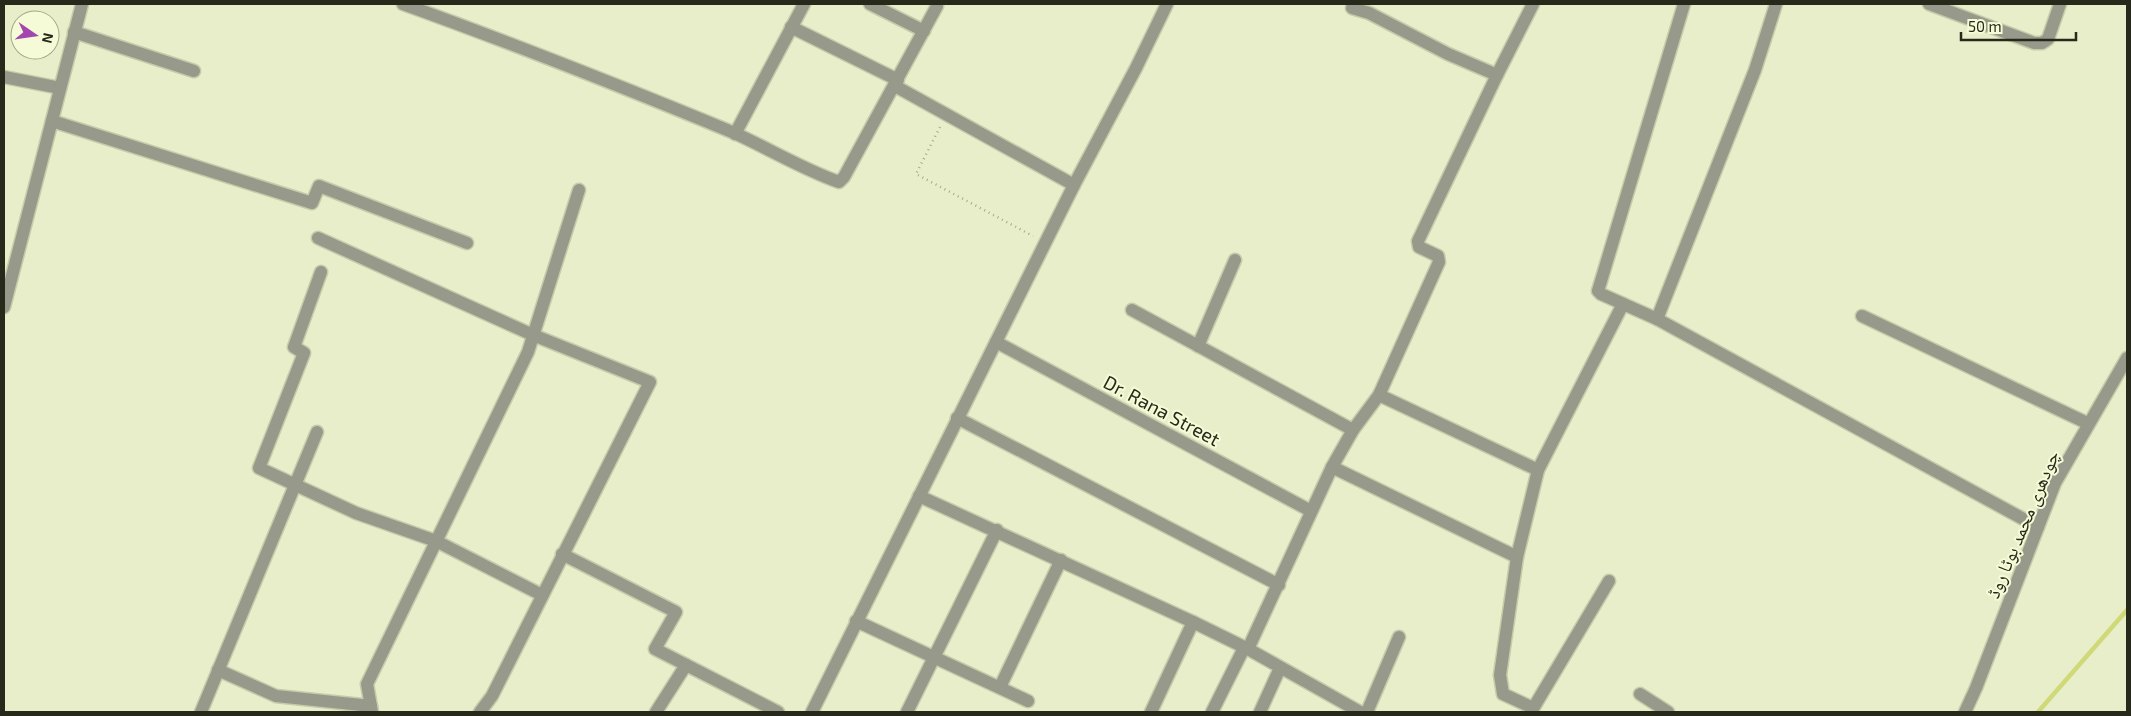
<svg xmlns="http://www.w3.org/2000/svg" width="2131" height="716" font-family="'Exo 2','Noto Naskh Arabic',sans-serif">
<rect width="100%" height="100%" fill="#e9eeca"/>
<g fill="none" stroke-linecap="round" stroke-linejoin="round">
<!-- stream -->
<path stroke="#cfd978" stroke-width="4.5" d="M 2038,712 L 2127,610"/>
<defs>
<g id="minor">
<path d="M 403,4 C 514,44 623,87 732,132 C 768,148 802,169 839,182 L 844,177 L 937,6"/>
<path d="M 870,4 L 924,31"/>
<path d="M 1684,4 L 1598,291 L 1601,294 L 1657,319 L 2038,527"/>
<path d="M 1929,4 L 2034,43 L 2042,43 L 2048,39 L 2060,4"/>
<path d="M 1352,8 L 1369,13 L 1448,54 L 1497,75"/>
<path d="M 791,27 L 898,80"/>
<path d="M 74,32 L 194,71"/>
<path d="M 4,77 L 60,88"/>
<path d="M 895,86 L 1074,185"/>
<path d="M 52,121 L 312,203 L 319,186 L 467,243"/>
<path d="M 735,134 L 804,4"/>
<path d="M 318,238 L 533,335 L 650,382 L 492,696 L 480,712"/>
<path d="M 321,272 L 294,347 L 304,353 L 259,468 L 356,513 L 436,541 L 542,595"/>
<path d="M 4,307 L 82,4"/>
<path d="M 1132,310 L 1353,430"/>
<path d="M 1862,316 L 2087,423"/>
<path d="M 1657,319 L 1755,70 L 1776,4"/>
<path d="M 996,342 L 1311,511"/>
<path d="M 1198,346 L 1235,260"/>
<path d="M 1379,395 L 1538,470"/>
<path d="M 957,418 L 1279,585"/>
<path d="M 1332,467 L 1517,557"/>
<path d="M 919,496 L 1193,622 L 1248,649 L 1360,712"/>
<path d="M 562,554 L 676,612 L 655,649 L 778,712"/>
<path d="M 856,621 L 1028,701"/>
<path d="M 1248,649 L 1332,467 L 1353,430 L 1379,395 L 1439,262 L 1438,256 L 1419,247 L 1418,241 L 1497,75 L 1533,4"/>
<path d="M 218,670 L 276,696 L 371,706"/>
<path d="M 1000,687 L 1061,560"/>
<path d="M 1640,694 L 1668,712"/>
<path d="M 1533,708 L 1503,694 L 1500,675 L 1517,557 L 1538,470 L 1623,304"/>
<path d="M 201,712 L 317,432"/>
<path d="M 372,712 L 367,684 L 528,352 L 579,190"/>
<path d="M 656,712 L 686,665"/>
<path d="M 812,712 L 1074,185 L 1136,68 L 1167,4"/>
<path d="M 907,712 L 997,530"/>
<path d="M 1151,712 L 1193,622"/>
<path d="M 1212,712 L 1244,648"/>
<path d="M 1260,712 L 1280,668"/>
<path d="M 1367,712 L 1399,637"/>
<path d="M 1531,712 L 1609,581"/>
<path d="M 1965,712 L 1976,688 L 2055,483 L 2127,358"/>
</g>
</defs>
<!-- minor casing -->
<use href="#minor" stroke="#c6cbaa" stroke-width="15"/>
<!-- path -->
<path stroke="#a4a88c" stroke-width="2.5" stroke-dasharray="1 4" stroke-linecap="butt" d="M 940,127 L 916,174 L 1033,236"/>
<!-- minor -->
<use href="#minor" stroke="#97998a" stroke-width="12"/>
</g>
<g text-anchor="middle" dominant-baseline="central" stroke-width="4" stroke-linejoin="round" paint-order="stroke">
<!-- street labels -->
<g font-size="19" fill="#27291b" stroke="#f6fbd7">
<text transform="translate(1162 410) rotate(28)">Dr. Rana Street</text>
<text transform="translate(2022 524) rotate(-67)">چودھری محمد بوٹا روڈ</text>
</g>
</g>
<!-- border -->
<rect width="2131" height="716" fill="none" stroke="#27291b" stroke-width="10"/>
<!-- north arrow -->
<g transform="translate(35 35) rotate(103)"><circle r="24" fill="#f6fbd7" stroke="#a3a78c"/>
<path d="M0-4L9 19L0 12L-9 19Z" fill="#a446af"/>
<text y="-8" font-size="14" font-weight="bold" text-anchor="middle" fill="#27291b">N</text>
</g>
<!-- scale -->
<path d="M1961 32v8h115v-8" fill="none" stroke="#27291b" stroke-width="2.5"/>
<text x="1968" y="32" font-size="15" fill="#27291b" stroke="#f6fbd7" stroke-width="4" paint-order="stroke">50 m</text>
</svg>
